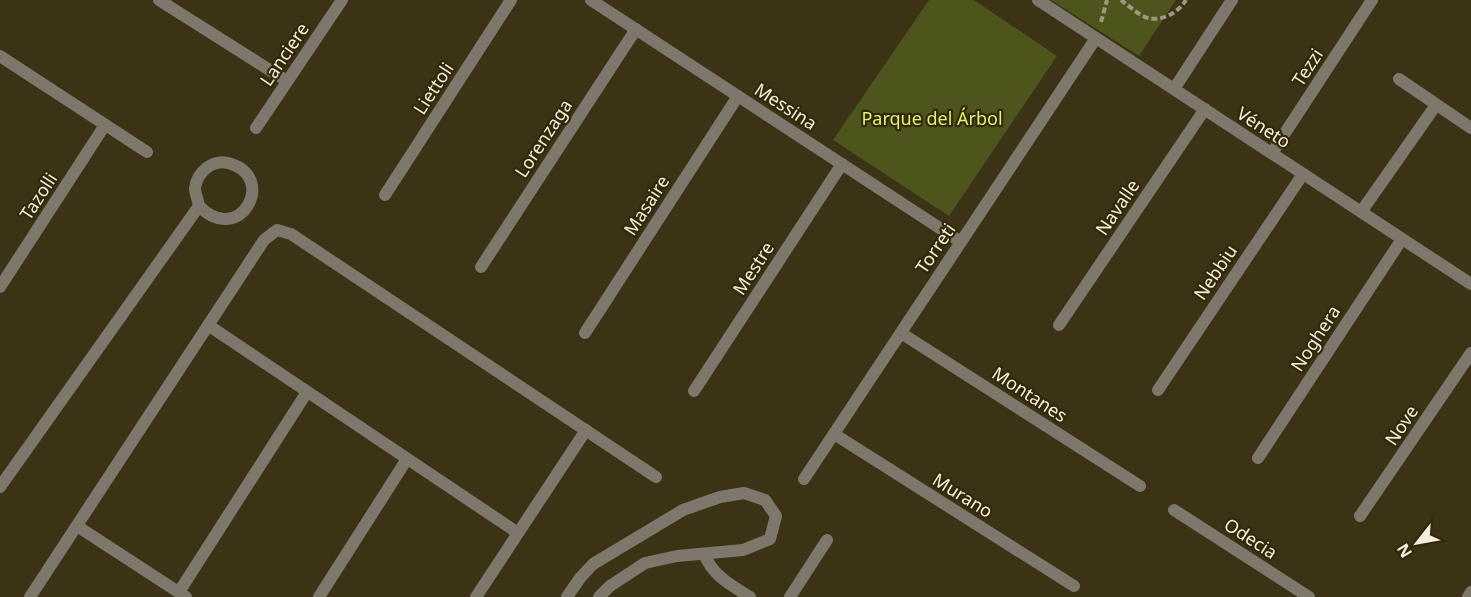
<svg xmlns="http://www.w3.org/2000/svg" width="1471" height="597" font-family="'Noto Sans',sans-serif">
<rect width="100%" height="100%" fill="#3c3215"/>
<!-- green -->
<g fill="#4d541c">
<path d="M 929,0 L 974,0 L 1057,56 L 949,216 L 833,140 Z"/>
<path d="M 1051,0 L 1176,0 L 1139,56 Z"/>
</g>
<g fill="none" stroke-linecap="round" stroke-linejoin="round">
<!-- path -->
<g stroke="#9f9881" stroke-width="4" stroke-dasharray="6 3" stroke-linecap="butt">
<path d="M 1121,0 C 1128,5 1136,13 1145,17 C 1160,23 1178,13 1186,0"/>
<path d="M 1101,22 L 1107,0"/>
</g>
<!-- service -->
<g stroke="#7d786b" stroke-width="12">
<path d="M 385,195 L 511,0"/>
<path d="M 481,267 L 636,29"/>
<path d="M 0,287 L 105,125"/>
<path d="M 208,325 L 518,533"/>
<path d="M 585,333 L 738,96"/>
<path d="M 694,391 L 842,164"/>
<path d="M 77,526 L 186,597"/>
<path d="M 704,554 C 713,576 731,585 750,597"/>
<path d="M 179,592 L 307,392"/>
<path d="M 30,597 L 264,240 L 277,230 L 291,234 L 656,477"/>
<path d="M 319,597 L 407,459"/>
<path d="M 476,597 L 586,430"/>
<path d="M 790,597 L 827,540"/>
</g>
<!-- minor -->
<g stroke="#7d786b" stroke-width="12">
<path d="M 159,0 L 287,81"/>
<path d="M 591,0 L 961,242"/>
<path d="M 1038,0 L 1471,284"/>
<path d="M 0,56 L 147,152"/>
<path d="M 1399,79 L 1471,128"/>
<path d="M 1174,89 L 1232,0"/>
<path d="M 256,128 L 342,0"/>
<path d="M 1272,153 L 1372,0"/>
<path d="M 1361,212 L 1436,105"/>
<path d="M 1059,325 L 1205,109"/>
<path d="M 901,333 L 1140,486"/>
<path d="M 1158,390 L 1303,174"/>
<path d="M 834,434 L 1074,586"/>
<path d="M 1258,458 L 1402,239"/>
<path d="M 804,479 L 1096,38"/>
<path d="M 0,487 L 199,206 C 198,200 195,193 195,188 C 197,172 213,159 228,163 C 279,176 240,248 199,206"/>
<path d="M 1174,510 L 1309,597"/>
<path d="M 1360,516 L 1471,353"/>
<path d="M 567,597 L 580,578 L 593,564 L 683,510 L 720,497 L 744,493 L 765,500 L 776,516 L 770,539 L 743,550 L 677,556 L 645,563 L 610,586 L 599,597"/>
<path d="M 1468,597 L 1471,592"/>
</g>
</g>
<g text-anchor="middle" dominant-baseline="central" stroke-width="4.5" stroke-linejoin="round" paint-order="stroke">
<!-- street labels -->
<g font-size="18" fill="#f4eedd" stroke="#32280a">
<text transform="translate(284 54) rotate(-56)">Lanciere</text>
<text transform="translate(1307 67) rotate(-57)">Tezzi</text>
<text transform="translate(433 88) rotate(-57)">Liettoli</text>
<text transform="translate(786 106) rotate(33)">Messina</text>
<text transform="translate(1264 127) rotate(33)">Véneto</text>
<text transform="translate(543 138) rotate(-57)">Lorenzaga</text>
<text transform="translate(38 196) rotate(-57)">Tazolli</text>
<text transform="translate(646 205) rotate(-57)">Masaire</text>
<text transform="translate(1117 207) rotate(-56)">Navalle</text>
<text transform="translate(935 248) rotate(-56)">Torreti</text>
<text transform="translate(753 268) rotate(-57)">Mestre</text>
<text transform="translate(1215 272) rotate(-56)">Nebbiu</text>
<text transform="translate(1315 338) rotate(-57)">Noghera</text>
<text transform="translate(1030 394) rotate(33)">Montanes</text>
<text transform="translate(1401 425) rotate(-56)">Nove</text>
<text transform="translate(963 495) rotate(32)">Murano</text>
<text transform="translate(1251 538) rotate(33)">Odecia</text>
</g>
<!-- park labels -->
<g font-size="18" fill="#e0f173" stroke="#32280a">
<text x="932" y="118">Parque del Árbol</text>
</g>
</g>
<!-- north arrow -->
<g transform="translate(1417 543) rotate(239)" stroke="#32280a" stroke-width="4.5" paint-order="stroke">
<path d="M0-4.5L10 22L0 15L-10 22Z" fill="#f4eedd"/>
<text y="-9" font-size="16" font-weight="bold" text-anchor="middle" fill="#f4eedd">N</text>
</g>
</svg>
